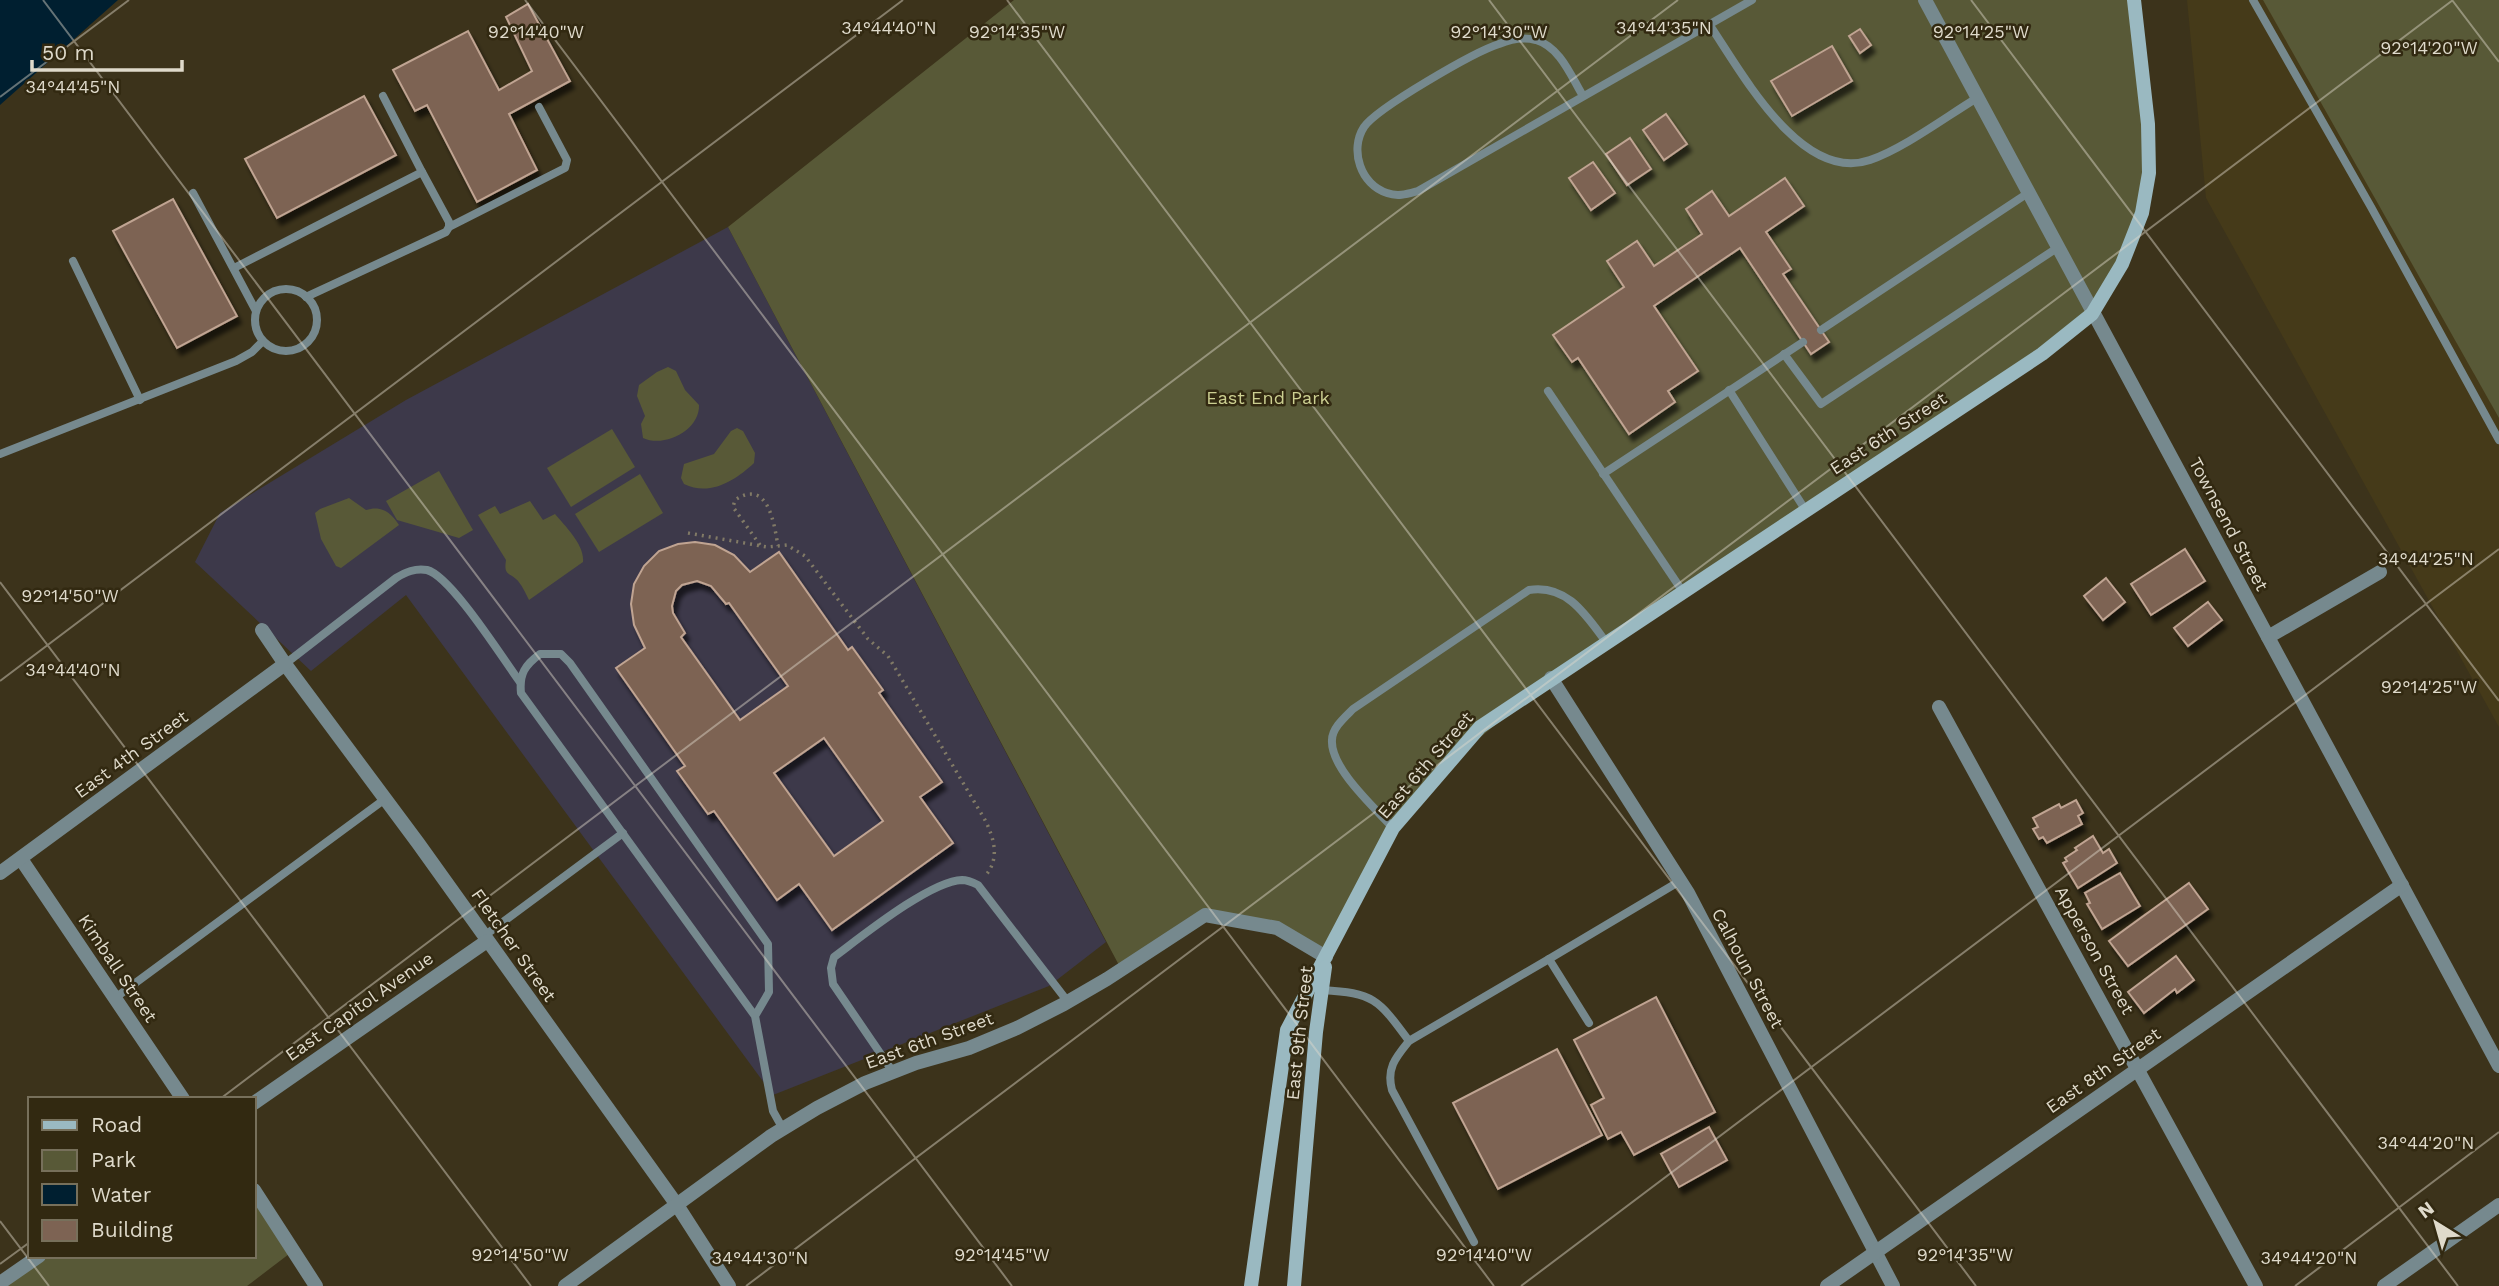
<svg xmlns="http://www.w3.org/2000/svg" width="2499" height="1286" font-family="'Work Sans',sans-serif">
<defs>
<filter id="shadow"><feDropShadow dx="4" dy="7" stdDeviation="2" flood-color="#0009"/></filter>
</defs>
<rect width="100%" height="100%" fill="#3c331b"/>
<!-- built -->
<path fill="#453a19" d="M 2187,0 L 2499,0 L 2499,727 L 2206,198 Z"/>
<!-- education -->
<path fill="#3d394a" d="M 728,227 L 1106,942 L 1049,986 L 773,1095 L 406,595 L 311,671 L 195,562 L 220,513 L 406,400 Z"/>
<!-- green -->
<g fill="#585937">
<path d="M 1014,0 L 2133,0 L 2149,173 L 2122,264 L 2092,314 L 1551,678 L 1445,767 L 1393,828 L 1326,957 L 1277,928 L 1205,915 L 1121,969 L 728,227 Z"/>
<path d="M 2263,0 L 2499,0 L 2499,418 Z"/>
<path d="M 668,367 L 676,371 L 685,390 L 699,405 C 700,430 665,448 643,438 L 641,424 L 645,416 L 637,396 L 639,385 L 657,372 Z"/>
<path d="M 737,428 L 743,431 L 755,453 L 754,463 C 736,480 710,497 684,484 L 681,478 L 684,464 L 714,454 L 731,431 Z"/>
<path d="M 612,429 L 635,467 L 571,507 L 547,468 Z"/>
<path d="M 439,471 L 473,530 L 459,538 L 397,520 L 386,501 Z"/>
<path d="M 640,474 L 663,513 L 599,552 L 575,514 Z"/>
<path d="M 349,498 L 366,510 C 381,505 391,512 399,525 L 341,568 L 336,566 L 321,539 L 315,513 L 320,509 Z"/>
<path d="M 530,501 L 543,520 L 555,514 C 565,526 585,545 583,562 L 529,600 C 526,594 521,583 516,579 C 507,572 504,574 506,560 L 478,515 L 495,506 L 500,514 Z"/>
<path d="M 254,1197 L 293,1251 L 247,1286 L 0,1286 L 37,1256 L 254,1256 Z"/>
</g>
<!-- water -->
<path fill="#001f30" d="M 0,0 L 118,0 L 0,105 Z"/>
<!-- building -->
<g fill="#7d6353" stroke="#c0a492" stroke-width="2" fill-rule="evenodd" filter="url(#shadow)">
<path d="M 528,4 L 570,81 L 509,114 L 537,170 L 477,202 L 427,105 L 415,111 L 393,70 L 468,31 L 499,90 L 532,71 L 506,17 Z"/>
<path d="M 1860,29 L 1871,45 L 1860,53 L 1849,36 Z"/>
<path d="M 1832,46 L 1852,81 L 1792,116 L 1771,81 Z"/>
<path d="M 364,96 L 396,155 L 277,218 L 245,159 Z"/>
<path d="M 1666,114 L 1687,144 L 1664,160 L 1643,130 Z"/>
<path d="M 1630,138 L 1651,169 L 1627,185 L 1606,154 Z"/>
<path d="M 1593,162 L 1615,193 L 1591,210 L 1569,178 Z"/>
<path d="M 1785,178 L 1804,206 L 1766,232 L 1791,269 L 1783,274 L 1829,342 L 1811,354 L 1740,248 L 1654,306 L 1698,371 L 1668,391 L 1675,402 L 1629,434 L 1578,358 L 1572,362 L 1553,335 L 1624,287 L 1607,261 L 1637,241 L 1654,266 L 1702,234 L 1686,209 L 1712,191 L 1729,216 Z"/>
<path d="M 173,199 L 237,316 L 177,348 L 113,231 Z"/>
<path d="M 695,542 L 715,545 L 734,555 L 750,572 L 779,552 L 848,650 L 852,647 L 883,690 L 879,693 L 942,782 L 920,797 L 953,843 L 832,930 L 799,884 L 777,900 L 714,811 L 708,814 L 677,771 L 685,766 L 616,668 L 645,648 L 634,625 L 631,604 L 634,584 L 644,566 L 659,551 L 678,544 ZM 697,581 L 711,586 L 726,604 L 729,603 L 788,686 L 740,720 L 681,637 L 685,633 L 673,613 L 672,606 L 676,591 L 682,585 ZM 824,738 L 883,821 L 834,856 L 774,773 Z"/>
<path d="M 2185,549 L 2205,581 L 2151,615 L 2131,584 Z"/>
<path d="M 2106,578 L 2125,602 L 2103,620 L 2084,596 Z"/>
<path d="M 2208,602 L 2222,620 L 2188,646 L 2174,628 Z"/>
<path d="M 2076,800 L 2083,813 L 2078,816 L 2082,824 L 2047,843 L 2043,837 L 2039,839 L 2033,829 L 2038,827 L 2033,818 L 2059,804 L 2061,808 Z"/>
<path d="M 2093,836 L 2103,853 L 2109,849 L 2117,863 L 2078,888 L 2063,863 L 2067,861 L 2065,858 L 2077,850 L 2075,848 Z"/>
<path d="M 2120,873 L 2140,906 L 2102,929 L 2087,904 L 2090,903 L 2085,893 Z"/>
<path d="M 2189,883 L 2208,909 L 2128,966 L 2109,941 Z"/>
<path d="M 2176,956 L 2194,980 L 2177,993 L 2175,989 L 2144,1013 L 2128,992 Z"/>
<path d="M 1656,997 L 1715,1112 L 1634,1155 L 1621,1132 L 1608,1139 L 1591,1105 L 1604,1098 L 1574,1040 Z"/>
<path d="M 1557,1049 L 1602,1135 L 1498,1189 L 1453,1103 Z"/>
<path d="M 1709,1127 L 1727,1160 L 1679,1187 L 1661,1154 Z"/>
</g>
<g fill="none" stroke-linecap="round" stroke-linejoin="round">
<!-- path -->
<g stroke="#817a66" stroke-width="3.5" stroke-dasharray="2 5" stroke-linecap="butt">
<path d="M 688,533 L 767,547 L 787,545 L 805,556 L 868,639 L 888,656 L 985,820 C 994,838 1000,858 986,875"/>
<path d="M 760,545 L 733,507 L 735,500 C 768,478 774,523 778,546"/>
</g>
<!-- service -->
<g stroke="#76898e" stroke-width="8">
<path d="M 2253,0 L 2371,207 L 2499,440"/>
<path d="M 1709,24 C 1741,71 1801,184 1870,160 C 1903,149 1947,116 1977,98"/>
<path d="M 383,96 L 422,172"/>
<path d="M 1583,96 C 1571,76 1560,47 1536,40 C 1524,37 1511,39 1499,44 C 1474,52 1377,108 1364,127 C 1349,150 1361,185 1387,193 C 1398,197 1407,194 1418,191 L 1752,0"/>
<path d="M 193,193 L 256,311"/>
<path d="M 449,227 L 565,168 L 567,160 L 539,107"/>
<path d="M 73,261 L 140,400"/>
<path d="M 234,268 L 422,172 L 449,222 L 449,227 L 446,232 L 306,297"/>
<circle cx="286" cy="320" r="31"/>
<path d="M 1821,330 L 2028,193"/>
<path d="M 1784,354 L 1821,404 L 2057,248"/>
<path d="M 1729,390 L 1806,511"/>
<path d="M 1548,391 L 1683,592"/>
<path d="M 0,454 L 236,361 L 252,352 L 262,342"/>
<path d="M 1603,474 L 1803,342"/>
<path d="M 285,664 L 396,578 C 406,572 415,568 427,570 C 451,576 503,659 520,682"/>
<path d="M 1393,828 C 1375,808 1330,768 1332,740 C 1332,728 1345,717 1353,709 L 1529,590 C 1567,584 1586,615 1606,642"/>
<path d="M 484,936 L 623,833"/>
<path d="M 1549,959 L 1680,881"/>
<path d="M 1322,990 C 1374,993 1378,999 1409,1041"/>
<path d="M 115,998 L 385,799"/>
<path d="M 755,1016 L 769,992 L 768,944 L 570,663 L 561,654 L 540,654 C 525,665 519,674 521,693 L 755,1016 L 773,1111 L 783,1129"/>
<path d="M 893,1072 L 833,984 L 831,968 L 834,957 C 861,937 930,881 962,880 C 967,880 974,883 978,885 L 1068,1002"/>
<path d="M 1474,1242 L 1392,1090 C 1386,1068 1396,1057 1409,1041 L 1549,959 L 1589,1023"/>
</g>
<!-- minor -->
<g stroke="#76898e" stroke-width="14">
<path d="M 1925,0 C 2115,357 2308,711 2499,1066"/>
<path d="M 262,630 L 285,664 L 418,843 L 677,1205 L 729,1286"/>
<path d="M 2268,637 L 2380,572"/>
<path d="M 1551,678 L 1688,893 L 1893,1286"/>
<path d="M 1939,707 L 2256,1286"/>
<path d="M 21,859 L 183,1099"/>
<path d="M 0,873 L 285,664"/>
<path d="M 254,1103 L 487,941"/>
<path d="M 254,1190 L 316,1286"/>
<path d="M 0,1283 L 39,1256"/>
<path d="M 1827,1286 L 2402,885"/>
<path d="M 2384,1286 L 2499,1205"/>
</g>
<!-- tertiary -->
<path stroke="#76898e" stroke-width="14" d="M 565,1286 L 771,1136 L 817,1108 L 865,1083 L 916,1063 L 969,1048 L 1017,1028 L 1064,1004 L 1107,979 L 1205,915 L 1277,928 L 1326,957"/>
<!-- secondary -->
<g stroke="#9ab9c1" stroke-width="14">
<path d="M 1251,1286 L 1287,1030 L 1393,828 L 1480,727 L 2042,354 L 2092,314 L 2122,264 L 2142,213 L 2149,173 L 2148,124 L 2134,0"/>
<path d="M 1294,1286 L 1316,1032 L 1325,967"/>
</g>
</g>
<!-- ticks -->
<path fill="none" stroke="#dfdacb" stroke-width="2" stroke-opacity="0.45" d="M 43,0 L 1012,1286M 525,0 L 1494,1286M 1007,0 L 1976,1286M 1489,0 L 2458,1286M 1971,0 L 2499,701M 2452,0 L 2499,62M 0,97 L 129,0M 0,582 L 531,1286M 0,681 L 903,0M 220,1099 L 1678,0M 0,1221 L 49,1286M 0,1264 L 30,1242M 746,1286 L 2453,0M 1521,1286 L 2499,549M 2295,1286 L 2499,1132"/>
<g text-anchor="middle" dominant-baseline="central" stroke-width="5" stroke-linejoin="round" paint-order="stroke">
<!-- park labels -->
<g font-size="18" fill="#cccf91" stroke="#322911">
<text x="1268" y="397">East End Park</text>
</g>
<!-- street labels -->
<g font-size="18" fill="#dfdacb" stroke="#322911">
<text transform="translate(1888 433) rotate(-33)">East 6th Street</text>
<text transform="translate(2229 524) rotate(62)">Townsend Street</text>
<text transform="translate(131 754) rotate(-36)">East 4th Street</text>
<text transform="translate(1425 765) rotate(-49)">East 6th Street</text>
<text transform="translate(514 945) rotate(55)">Fletcher Street</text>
<text transform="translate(2095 950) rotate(61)">Apperson Street</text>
<text transform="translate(118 968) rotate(56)">Kimball Street</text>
<text transform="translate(1748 968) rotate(62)">Calhoun Street</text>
<text transform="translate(359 1006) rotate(-35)">East Capitol Avenue</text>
<text transform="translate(1299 1033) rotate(-84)">East 9th Street</text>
<text transform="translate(929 1040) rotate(-20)">East 6th Street</text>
<text transform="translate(2103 1070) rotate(-35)">East 8th Street</text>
</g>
</g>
<g font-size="18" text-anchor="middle" fill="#dfdacb" stroke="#322911" stroke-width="5" stroke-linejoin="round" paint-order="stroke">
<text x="889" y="34">34°44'40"N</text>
<text x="1664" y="34">34°44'35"N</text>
<text x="536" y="38">92°14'40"W</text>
<text x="1017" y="38">92°14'35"W</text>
<text x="1499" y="38">92°14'30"W</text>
<text x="1981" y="38">92°14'25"W</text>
<text x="2429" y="54">92°14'20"W</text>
<text x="73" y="93">34°44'45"N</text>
<text x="2426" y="565">34°44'25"N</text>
<text x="70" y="602">92°14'50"W</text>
<text x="73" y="676">34°44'40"N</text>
<text x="2429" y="693">92°14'25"W</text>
<text x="2426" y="1149">34°44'20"N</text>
<text x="520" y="1261">92°14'50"W</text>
<text x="1002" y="1261">92°14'45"W</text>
<text x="1484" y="1261">92°14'40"W</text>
<text x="1965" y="1261">92°14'35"W</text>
<text x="760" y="1264">34°44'30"N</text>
<text x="2309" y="1264">34°44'20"N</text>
</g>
<!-- legend -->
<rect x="28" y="1097" width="228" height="161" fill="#322911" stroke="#77705b" stroke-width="2"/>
<rect x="42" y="1120" width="35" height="10" fill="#9ab9c1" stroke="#77705b" stroke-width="2"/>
<text x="91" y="1132" font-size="21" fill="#dfdacb">Road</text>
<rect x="42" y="1150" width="35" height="21" fill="#585937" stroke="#77705b" stroke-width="2"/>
<text x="91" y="1167" font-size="21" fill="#dfdacb">Park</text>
<rect x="42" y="1184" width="35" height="21" fill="#001f30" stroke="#77705b" stroke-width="2"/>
<text x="91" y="1202" font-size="21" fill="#dfdacb">Water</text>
<rect x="42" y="1220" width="35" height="21" fill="#7d6353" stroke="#77705b" stroke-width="2"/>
<text x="91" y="1237" font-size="21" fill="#dfdacb">Building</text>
<!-- north arrow -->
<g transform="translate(2436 1223) rotate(323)" stroke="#322911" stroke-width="5" paint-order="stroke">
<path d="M0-5L12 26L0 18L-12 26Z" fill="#dfdacb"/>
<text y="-10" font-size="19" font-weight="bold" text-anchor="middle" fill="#dfdacb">N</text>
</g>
<!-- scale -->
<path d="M32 60v10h150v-10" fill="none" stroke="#dfdacb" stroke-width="3.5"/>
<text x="42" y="60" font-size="21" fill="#dfdacb" stroke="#322911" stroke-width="5" paint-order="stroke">50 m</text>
</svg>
